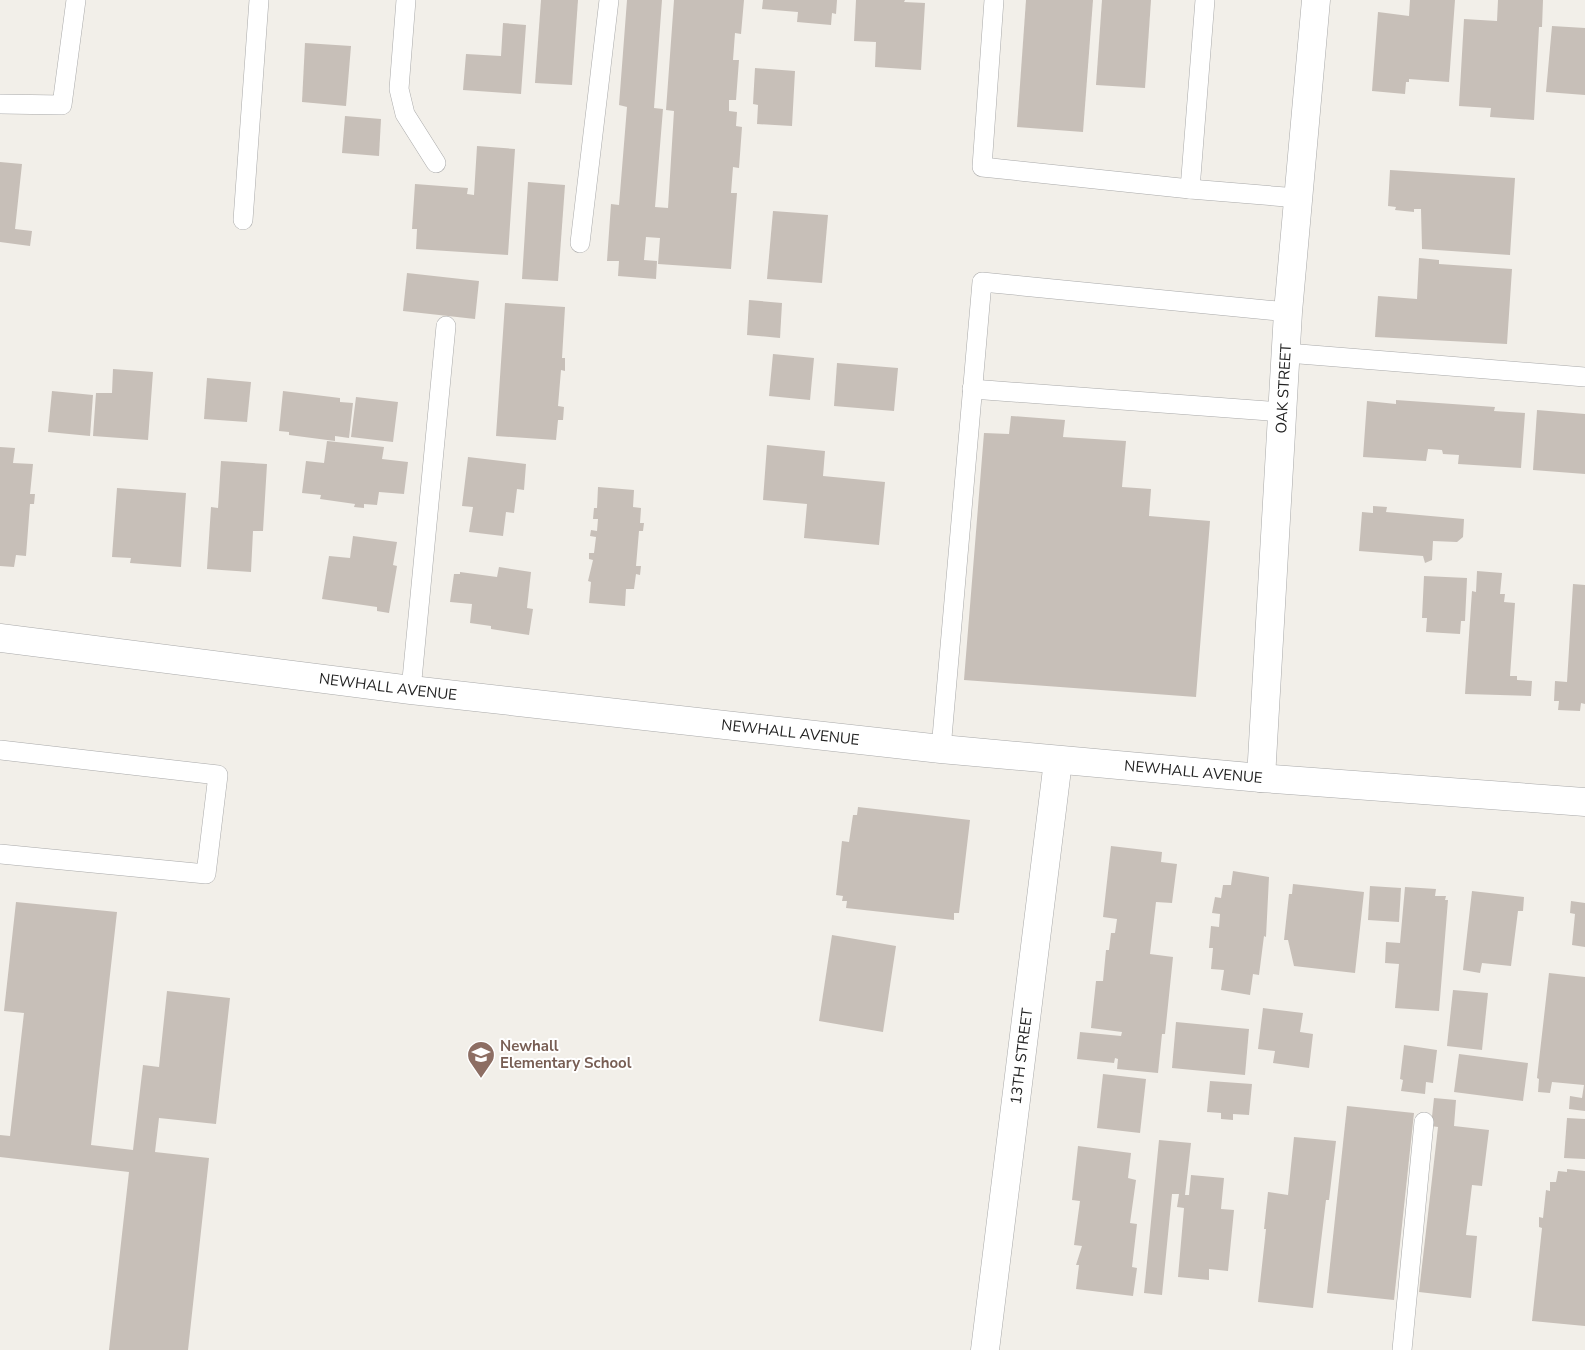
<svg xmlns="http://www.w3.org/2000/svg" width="1585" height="1350" font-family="'Nunito Sans',sans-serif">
<rect width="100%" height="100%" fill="#f2efe9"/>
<!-- building -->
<g fill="#c7bfb8">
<path d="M 541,0 L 578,0 L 572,85 L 535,83 Z"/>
<path d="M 627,0 L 662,0 L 654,108 L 663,109 L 655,207 L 668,208 L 674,111 L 666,110 L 674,0 L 744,0 L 741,34 L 735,33 L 733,60 L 739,60 L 736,100 L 729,100 L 729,111 L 737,112 L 736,126 L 742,127 L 739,168 L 733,167 L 731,193 L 737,193 L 731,269 L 658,264 L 660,238 L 646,237 L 644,260 L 657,261 L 656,279 L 618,276 L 619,261 L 607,261 L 611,204 L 619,205 L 627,107 L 619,105 Z"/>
<path d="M 763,0 L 837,0 L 836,14 L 832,13 L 831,25 L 797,22 L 798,12 L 762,9 Z"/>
<path d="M 856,0 L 905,0 L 904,2 L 925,3 L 921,70 L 875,67 L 876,42 L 854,41 Z"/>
<path d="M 1026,0 L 1093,0 L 1083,132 L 1017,127 Z"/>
<path d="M 1102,0 L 1151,0 L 1145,88 L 1096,85 Z"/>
<path d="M 1410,0 L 1455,0 L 1449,82 L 1409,79 L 1409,82 L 1406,82 L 1405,94 L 1372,91 L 1378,12 L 1409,16 Z"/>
<path d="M 1498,0 L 1543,0 L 1542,27 L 1539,27 L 1534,120 L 1490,117 L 1491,108 L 1459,106 L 1464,19 L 1497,21 Z"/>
<path d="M 503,23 L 526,25 L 521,94 L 463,90 L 466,54 L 501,56 Z"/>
<path d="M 1552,26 L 1585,28 L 1585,95 L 1546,92 Z"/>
<path d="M 305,43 L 351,46 L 346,106 L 302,102 Z"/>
<path d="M 755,68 L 795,71 L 792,126 L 757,124 L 758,105 L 753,104 Z"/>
<path d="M 345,116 L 381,119 L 379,156 L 342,153 Z"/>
<path d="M 477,146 L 515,149 L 508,255 L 416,249 L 417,229 L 412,229 L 415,184 L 468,188 L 467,194 L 474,195 Z"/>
<path d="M 0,162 L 22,164 L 15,229 L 32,231 L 30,246 L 0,242 Z"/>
<path d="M 1390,170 L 1515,178 L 1510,255 L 1422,249 L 1421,209 L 1414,209 L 1414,212 L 1395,210 L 1396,207 L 1388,206 Z"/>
<path d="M 528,182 L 565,185 L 558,281 L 522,279 Z"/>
<path d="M 773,211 L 828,215 L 822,283 L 767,279 Z"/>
<path d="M 1419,258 L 1439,260 L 1439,264 L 1512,269 L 1507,344 L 1375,337 L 1378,296 L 1417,299 Z"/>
<path d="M 407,273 L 479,281 L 475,319 L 403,311 Z"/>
<path d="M 749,300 L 782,303 L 780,338 L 747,335 Z"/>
<path d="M 505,303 L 565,307 L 562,358 L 565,358 L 565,371 L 561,370 L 558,406 L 564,407 L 563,420 L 558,420 L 556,440 L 496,436 Z"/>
<path d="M 773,354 L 814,358 L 810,400 L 769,396 Z"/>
<path d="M 837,363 L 898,368 L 894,411 L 834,406 Z"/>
<path d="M 113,369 L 153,372 L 148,440 L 93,436 L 96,393 L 112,393 Z"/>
<path d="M 207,378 L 251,382 L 247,422 L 204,419 Z"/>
<path d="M 52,391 L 93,395 L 90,436 L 48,432 Z"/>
<path d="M 283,391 L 340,398 L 340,402 L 353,403 L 349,438 L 335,436 L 335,441 L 289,435 L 289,432 L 279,431 Z"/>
<path d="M 356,397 L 398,402 L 393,442 L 351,437 Z"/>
<path d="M 1396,400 L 1495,407 L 1494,411 L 1525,413 L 1521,468 L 1458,464 L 1459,455 L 1443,454 L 1442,450 L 1428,449 L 1426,461 L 1363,457 L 1367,401 L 1396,404 Z"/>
<path d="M 1537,410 L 1585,414 L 1585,474 L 1533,470 Z"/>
<path d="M 1011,416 L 1065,420 L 1063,437 L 1126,441 L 1122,487 L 1151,489 L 1149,516 L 1210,521 L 1196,697 L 964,680 L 984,433 L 1009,434 Z"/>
<path d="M 327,441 L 384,447 L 382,459 L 408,462 L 404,494 L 379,492 L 377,505 L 364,504 L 364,508 L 354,507 L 355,504 L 320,499 L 321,495 L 302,493 L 306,461 L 324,463 Z"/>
<path d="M 767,445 L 825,451 L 823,476 L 885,482 L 879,545 L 804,538 L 807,504 L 763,500 Z"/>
<path d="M 0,447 L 15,448 L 13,463 L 33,464 L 30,494 L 35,494 L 34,504 L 30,504 L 26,556 L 16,555 L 14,567 L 0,566 Z"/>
<path d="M 468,457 L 526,464 L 524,490 L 517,489 L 514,513 L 506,512 L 503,536 L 469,532 L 473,507 L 462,506 Z"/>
<path d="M 221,461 L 267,464 L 263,531 L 253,531 L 251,572 L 207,569 L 211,507 L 218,508 Z"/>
<path d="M 598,487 L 634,490 L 633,507 L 641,508 L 640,523 L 644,523 L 643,531 L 639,531 L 636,566 L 641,566 L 640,575 L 636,574 L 634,589 L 626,589 L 625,606 L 589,603 L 591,582 L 588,581 L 593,560 L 589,559 L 589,553 L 594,553 L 596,537 L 590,536 L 591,530 L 597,531 L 598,519 L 593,519 L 594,508 L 597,508 Z"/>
<path d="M 117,488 L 186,493 L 181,567 L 130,563 L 131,558 L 112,557 Z"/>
<path d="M 1373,506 L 1387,507 L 1386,512 L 1464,519 L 1463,537 L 1457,542 L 1433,541 L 1432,560 L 1425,563 L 1423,556 L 1359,551 L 1362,512 L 1373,513 Z"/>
<path d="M 353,536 L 397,542 L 393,565 L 397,566 L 389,613 L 377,611 L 377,607 L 322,599 L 329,556 L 350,558 Z"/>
<path d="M 499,567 L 531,572 L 527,608 L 533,609 L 529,635 L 491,629 L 491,626 L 470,623 L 472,604 L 450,602 L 454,574 L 460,574 L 460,572 L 497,577 Z"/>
<path d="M 1477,571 L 1502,573 L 1500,594 L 1505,594 L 1504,602 L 1515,603 L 1510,676 L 1517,676 L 1517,680 L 1532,681 L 1531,696 L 1465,694 L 1472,591 L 1476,592 Z"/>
<path d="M 1424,576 L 1467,578 L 1465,621 L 1461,621 L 1460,634 L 1426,632 L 1427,618 L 1422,618 Z"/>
<path d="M 1573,584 L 1585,585 L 1585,704 L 1581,703 L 1580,711 L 1558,710 L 1559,701 L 1554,701 L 1555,681 L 1567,682 Z"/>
<path d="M 858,807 L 970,820 L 959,913 L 954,913 L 954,920 L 846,908 L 847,901 L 842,901 L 843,896 L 836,895 L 842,841 L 849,842 L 853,815 L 857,815 Z"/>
<path d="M 1111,846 L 1162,852 L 1161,862 L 1177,864 L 1172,903 L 1156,902 L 1150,954 L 1173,957 L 1165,1034 L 1162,1034 L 1158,1073 L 1117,1069 L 1118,1059 L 1115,1058 L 1114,1063 L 1077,1059 L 1080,1032 L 1121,1036 L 1122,1032 L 1091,1028 L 1096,981 L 1103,981 L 1106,950 L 1109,950 L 1111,933 L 1115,933 L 1117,919 L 1103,917 Z"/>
<path d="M 1233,871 L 1269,877 L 1266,937 L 1264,936 L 1259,975 L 1253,974 L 1250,995 L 1221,990 L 1224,970 L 1211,969 L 1213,948 L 1209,948 L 1211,926 L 1219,927 L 1220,914 L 1212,913 L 1215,897 L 1221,898 L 1223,885 L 1231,885 Z"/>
<path d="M 1293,884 L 1364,892 L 1355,973 L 1294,966 L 1288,940 L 1284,940 L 1289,894 L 1292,894 Z"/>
<path d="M 1370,886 L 1401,888 L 1399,922 L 1368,920 Z"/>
<path d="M 1405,887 L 1436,889 L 1435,896 L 1446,896 L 1445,900 L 1448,900 L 1439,1011 L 1395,1008 L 1399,964 L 1385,963 L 1386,942 L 1400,943 Z"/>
<path d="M 1472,891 L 1524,897 L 1523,911 L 1518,911 L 1511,966 L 1482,963 L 1480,973 L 1463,970 Z"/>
<path d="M 1571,901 L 1585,903 L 1585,947 L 1572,945 L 1575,914 L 1570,913 Z"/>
<path d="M 16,902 L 117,912 L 91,1145 L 133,1150 L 143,1065 L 159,1067 L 167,991 L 230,998 L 216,1124 L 159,1118 L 155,1152 L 209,1158 L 188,1350 L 109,1350 L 129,1172 L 0,1157 L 0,1135 L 10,1136 L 24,1013 L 4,1011 Z"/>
<path d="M 832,935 L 896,946 L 883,1032 L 819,1021 Z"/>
<path d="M 1549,973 L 1585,977 L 1585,1111 L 1569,1109 L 1570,1096 L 1582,1098 L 1584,1085 L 1552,1082 L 1550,1093 L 1538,1092 L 1539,1079 L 1537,1078 Z"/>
<path d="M 1453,990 L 1488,993 L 1482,1050 L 1447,1046 Z"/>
<path d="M 1263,1008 L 1303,1013 L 1300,1032 L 1313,1034 L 1309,1068 L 1273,1063 L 1275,1051 L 1258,1049 Z"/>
<path d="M 1176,1022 L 1249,1029 L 1245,1075 L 1172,1068 Z"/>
<path d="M 1404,1045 L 1437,1050 L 1433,1083 L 1426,1082 L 1425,1094 L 1401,1091 L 1403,1080 L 1400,1079 Z"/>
<path d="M 1459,1054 L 1528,1063 L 1523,1101 L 1454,1092 Z"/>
<path d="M 1103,1074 L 1146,1079 L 1140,1133 L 1097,1128 Z"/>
<path d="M 1210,1081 L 1252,1084 L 1249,1115 L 1233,1114 L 1233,1120 L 1221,1119 L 1221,1113 L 1207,1112 Z"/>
<path d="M 1434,1098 L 1456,1100 L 1454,1126 L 1489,1130 L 1482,1186 L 1472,1185 L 1466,1235 L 1477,1236 L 1471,1298 L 1419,1292 L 1438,1127 L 1431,1126 Z"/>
<path d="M 1347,1106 L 1414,1113 L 1394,1300 L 1327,1293 Z"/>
<path d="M 1567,1118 L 1585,1119 L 1585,1159 L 1564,1158 Z"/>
<path d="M 1294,1137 L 1336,1141 L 1329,1200 L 1326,1200 L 1313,1308 L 1258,1302 L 1266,1229 L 1264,1229 L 1268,1192 L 1288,1195 Z"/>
<path d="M 1159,1140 L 1191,1143 L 1185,1195 L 1189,1195 L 1191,1175 L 1224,1178 L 1221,1209 L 1234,1210 L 1228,1271 L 1209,1269 L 1209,1280 L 1178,1277 L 1184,1208 L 1177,1207 L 1179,1194 L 1172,1194 L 1162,1295 L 1144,1293 Z"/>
<path d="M 1078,1146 L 1131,1153 L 1128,1178 L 1136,1180 L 1130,1223 L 1137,1224 L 1132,1267 L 1137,1268 L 1133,1296 L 1076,1289 L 1079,1265 L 1076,1265 L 1082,1246 L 1074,1245 L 1080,1201 L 1072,1200 Z"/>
<path d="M 1567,1169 L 1585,1171 L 1585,1326 L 1532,1321 L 1542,1228 L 1539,1227 L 1539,1217 L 1543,1218 L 1546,1190 L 1550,1191 L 1550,1182 L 1556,1182 L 1558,1171 L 1567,1172 Z"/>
</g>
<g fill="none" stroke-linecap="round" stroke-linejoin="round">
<defs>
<g id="lane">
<path d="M 406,0 L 399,89 L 405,114 L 436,163"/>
<path d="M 994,0 L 982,167 L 1190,189 L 1205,0"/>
<path d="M 0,104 L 62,105 L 76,0"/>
<path d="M 1190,189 L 1298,198"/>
<path d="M 243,220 L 259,0"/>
<path d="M 580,243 L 609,0"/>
<path d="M 1287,353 L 1585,377"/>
<path d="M 972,389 L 1282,412"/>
<path d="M 411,690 L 446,326"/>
<path d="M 941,749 L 982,282 L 1288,312"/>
<path d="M 0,750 L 218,775 L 206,874 L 0,854"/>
<path d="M 1402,1350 L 1424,1122"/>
</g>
<g id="street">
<path id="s1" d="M 0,638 L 411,690 L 941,749 L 1261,778 L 1585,802"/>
<path id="s2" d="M 1261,778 L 1288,312 L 1316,0"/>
<path id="s3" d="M 985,1350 L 1058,761"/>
</g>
</defs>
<!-- lane casing -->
<use href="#lane" stroke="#a9a9a9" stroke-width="20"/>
<!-- street casing -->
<use href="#street" stroke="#a9a9a9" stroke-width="29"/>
<!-- lane -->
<use href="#lane" stroke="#fff" stroke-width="19"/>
<!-- street -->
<use href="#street" stroke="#fff" stroke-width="28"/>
</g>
<!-- icons -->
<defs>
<symbol id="school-pin" viewBox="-11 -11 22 30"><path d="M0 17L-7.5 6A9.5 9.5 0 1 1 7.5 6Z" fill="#8d6e63" stroke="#fff"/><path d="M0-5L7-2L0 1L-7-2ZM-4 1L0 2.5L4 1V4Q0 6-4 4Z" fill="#fff"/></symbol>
</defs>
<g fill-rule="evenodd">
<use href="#school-pin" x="465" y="1039" width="32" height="43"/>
</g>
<g text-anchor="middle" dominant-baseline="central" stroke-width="4" stroke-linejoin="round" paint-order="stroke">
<!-- street labels -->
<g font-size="15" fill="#222" stroke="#fff">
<text stroke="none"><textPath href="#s2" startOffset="390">OAK STREET</textPath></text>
<text stroke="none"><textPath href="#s1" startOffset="391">NEWHALL AVENUE</textPath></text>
<text stroke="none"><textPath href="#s1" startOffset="796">NEWHALL AVENUE</textPath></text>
<text stroke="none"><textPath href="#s1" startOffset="1201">NEWHALL AVENUE</textPath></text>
<text stroke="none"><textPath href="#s3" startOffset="296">13TH STREET</textPath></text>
</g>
<!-- education labels -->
<g font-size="15" font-weight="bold" fill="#785e54" stroke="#fff" text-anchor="start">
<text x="500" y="1046">Newhall<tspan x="500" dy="17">Elementary School</tspan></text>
</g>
</g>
</svg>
